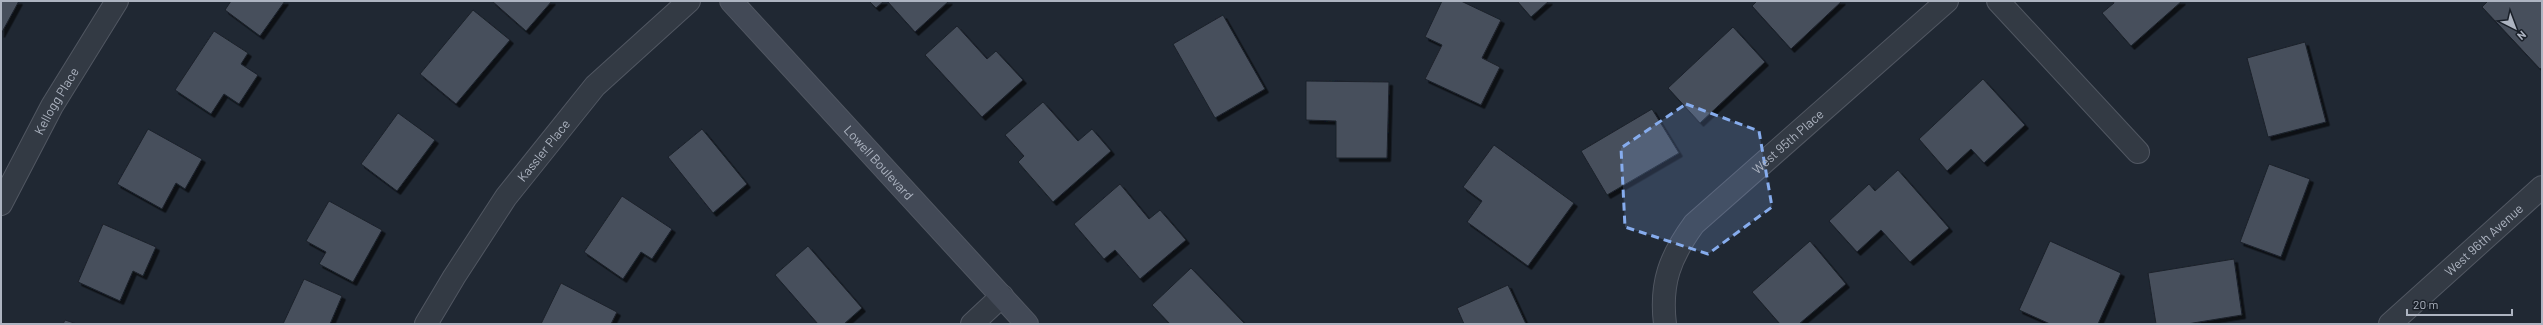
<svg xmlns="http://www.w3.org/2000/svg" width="2543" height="325" font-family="Barlow,sans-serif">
<defs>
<filter id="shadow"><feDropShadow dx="3.5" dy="3.5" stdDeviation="0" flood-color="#0009"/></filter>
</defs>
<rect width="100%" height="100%" fill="#202833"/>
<!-- building -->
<g fill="#474f5c" stroke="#1b212a" filter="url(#shadow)">
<path d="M 1,1 L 19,1 L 1,34 Z"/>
<path d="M 231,1 L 285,1 L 260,36 L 225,10 Z"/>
<path d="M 492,1 L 552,1 L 526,31 Z"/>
<path d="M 869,1 L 884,1 L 876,8 Z"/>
<path d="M 887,1 L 949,1 L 915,32 Z"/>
<path d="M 1442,1 L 1461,1 L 1501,20 L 1482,58 L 1500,67 L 1481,105 L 1425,79 L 1442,45 L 1425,37 Z"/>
<path d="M 1517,1 L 1549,1 L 1531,17 Z"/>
<path d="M 1757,1 L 1842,1 L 1791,49 L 1752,6 Z"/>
<path d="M 2113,1 L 2182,1 L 2131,46 L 2102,13 L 2114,3 Z"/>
<path d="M 2488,1 L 2542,1 L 2542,67 L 2540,69 L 2482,7 Z"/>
<path d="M 473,10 L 510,40 L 456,104 L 420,74 Z"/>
<path d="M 1223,15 L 1265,89 L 1215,118 L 1173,44 Z"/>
<path d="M 957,26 L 987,59 L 996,51 L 1023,80 L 982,117 L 925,55 Z"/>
<path d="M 1733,27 L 1765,62 L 1700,123 L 1668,88 Z"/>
<path d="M 214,31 L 248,53 L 241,64 L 258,75 L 239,104 L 224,94 L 211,114 L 175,90 Z"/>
<path d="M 2305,42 L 2326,122 L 2268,137 L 2247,58 Z"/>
<path d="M 1983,79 L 2025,125 L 1984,163 L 1971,149 L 1947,171 L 1919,139 Z"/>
<path d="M 1306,81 L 1389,82 L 1387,158 L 1336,158 L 1336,121 L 1306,120 Z"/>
<path d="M 1043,102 L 1078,141 L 1092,129 L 1111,151 L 1053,202 L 1018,162 L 1024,156 L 1005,135 Z"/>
<path d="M 1652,109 L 1679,153 L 1607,195 L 1581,151 Z"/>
<path d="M 398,113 L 435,140 L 397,191 L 361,164 Z"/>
<path d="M 148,129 L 202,159 L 185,189 L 176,183 L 162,209 L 117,184 Z"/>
<path d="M 702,129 L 747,184 L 713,213 L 668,157 Z"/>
<path d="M 1494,145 L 1574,203 L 1528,266 L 1467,222 L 1482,201 L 1463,187 Z"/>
<path d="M 2269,164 L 2310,179 L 2281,257 L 2240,242 Z"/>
<path d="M 1898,170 L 1949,228 L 1910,262 L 1881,230 L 1857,252 L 1829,221 L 1869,184 L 1875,191 Z"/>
<path d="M 1120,184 L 1149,219 L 1160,210 L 1186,240 L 1140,279 L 1115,250 L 1104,259 L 1074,224 Z"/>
<path d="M 622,196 L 672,229 L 652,259 L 641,252 L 623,279 L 584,252 Z"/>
<path d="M 329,201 L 382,230 L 353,282 L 319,264 L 326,252 L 306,241 Z"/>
<path d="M 103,224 L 156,247 L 143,276 L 133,271 L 120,301 L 78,282 Z"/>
<path d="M 1810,241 L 1846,284 L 1799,324 L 1780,324 L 1752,292 Z"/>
<path d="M 2050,241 L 2121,273 L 2098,324 L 2050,324 L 2019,310 Z"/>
<path d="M 808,246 L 862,308 L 844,324 L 818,324 L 775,275 Z"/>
<path d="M 2234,259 L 2242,315 L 2187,324 L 2156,324 L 2148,273 Z"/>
<path d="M 1191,268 L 1245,324 L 1170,324 L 1152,305 Z"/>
<path d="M 304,279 L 342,296 L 330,324 L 283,324 Z"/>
<path d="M 561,283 L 617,312 L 611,324 L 541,324 Z"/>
<path d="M 1508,285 L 1526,324 L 1464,324 L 1457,308 Z"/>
<path d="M 65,320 L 77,324 L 63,324 Z"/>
</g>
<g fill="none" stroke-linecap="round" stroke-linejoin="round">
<defs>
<g id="street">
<path d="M 1998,1 L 2138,152"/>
<path id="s1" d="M 1,204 L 52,106 L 117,1"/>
<path id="s2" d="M 426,324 L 454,277 L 506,197 L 595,86 L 689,1"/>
<path d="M 972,324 L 1002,296"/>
<path id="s3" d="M 1665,324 C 1660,283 1670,257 1694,224 L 1947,1"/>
<path id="s4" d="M 2390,324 L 2542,187"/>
</g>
<g id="secondary">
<path id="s5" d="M 731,1 L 1027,324"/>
</g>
</defs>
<!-- street casing -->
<use href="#street" stroke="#515762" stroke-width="24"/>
<!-- secondary casing -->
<use href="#secondary" stroke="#515762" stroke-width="24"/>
<!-- street -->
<use href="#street" stroke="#333a44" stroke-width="22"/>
<!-- secondary -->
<use href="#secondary" stroke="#424956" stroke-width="22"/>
</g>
<!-- marked area -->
<path fill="#86aced" fill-opacity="0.2" stroke="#86aced" stroke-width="3" stroke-dasharray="8 5" stroke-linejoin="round" d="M 1686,104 L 1759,131 L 1772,207 L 1708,254 L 1625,227 L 1621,148 Z"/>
<g text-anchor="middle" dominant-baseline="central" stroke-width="3" stroke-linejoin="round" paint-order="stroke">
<!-- street labels -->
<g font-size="13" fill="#adb4c1" stroke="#191f28">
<text stroke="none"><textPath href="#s1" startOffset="117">Kellogg Place</textPath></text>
<text stroke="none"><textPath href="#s3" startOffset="232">West 95th Place</textPath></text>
<text stroke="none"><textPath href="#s2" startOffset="210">Kassler Place</textPath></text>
<text stroke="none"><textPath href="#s5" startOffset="219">Lowell Boulevard</textPath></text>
<text stroke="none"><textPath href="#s4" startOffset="126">West 96th Avenue</textPath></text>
</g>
</g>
<!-- border -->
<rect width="2543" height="325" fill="none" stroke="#adb4c1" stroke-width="4"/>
<!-- north arrow -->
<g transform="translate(2515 28) rotate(138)" stroke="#191f28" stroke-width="3" paint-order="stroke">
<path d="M0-3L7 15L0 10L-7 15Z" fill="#adb4c1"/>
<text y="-6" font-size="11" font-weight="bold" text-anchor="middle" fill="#adb4c1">N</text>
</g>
<!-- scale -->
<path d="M2407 309v6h105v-6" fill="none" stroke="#adb4c1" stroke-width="2"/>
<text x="2413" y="309" font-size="12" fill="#adb4c1" stroke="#191f28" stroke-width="3" paint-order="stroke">20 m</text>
</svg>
